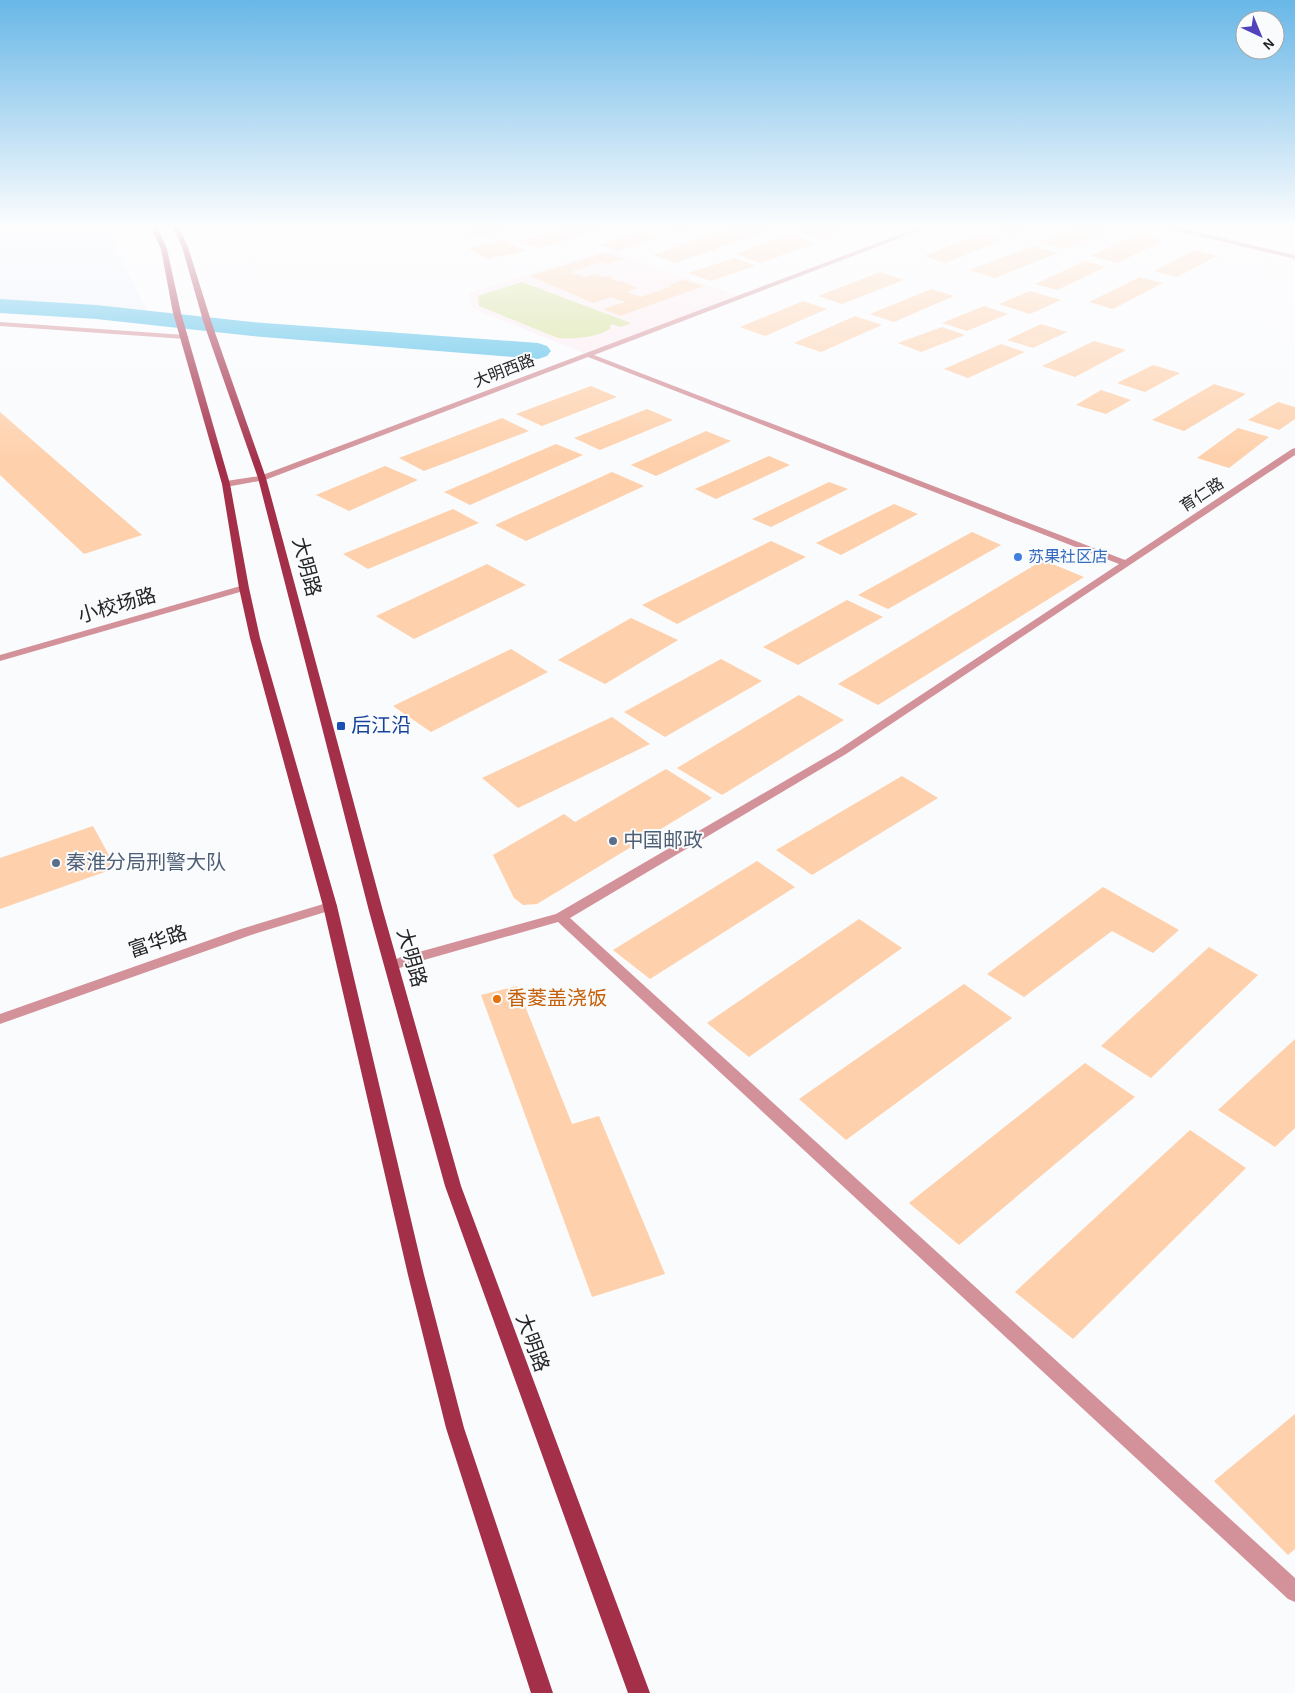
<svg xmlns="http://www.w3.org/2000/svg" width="1295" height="1693" font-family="'Alegreya Sans','Noto Sans SC',sans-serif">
<rect width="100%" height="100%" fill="#fafbfd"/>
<!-- built -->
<path fill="#ebf1fa" d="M 0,225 L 111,225 L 119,256 L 149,314 L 121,309 L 0,300 Z"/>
<!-- education -->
<path fill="#fcecf0" d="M 606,250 L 741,297 L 588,355 L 472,308 L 469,293 Z"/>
<!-- green -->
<path fill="#d3de92" d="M 522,282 L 631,323 L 621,327 L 611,324 L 610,329 C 594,338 576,339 558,338 L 479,306 L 478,296 Z"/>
<!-- water -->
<path fill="#49bbe6" d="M 0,303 L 129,313 L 147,317 L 153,321 L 151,323 L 117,318 L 0,310 Z"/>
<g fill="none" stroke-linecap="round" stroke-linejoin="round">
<!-- river -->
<path fill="#49bbe6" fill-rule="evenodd" d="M 0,299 L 96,305 L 252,322 L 538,343 L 547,346 L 551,351 L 547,356 L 538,359 L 252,336 L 96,319 L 0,313 Z"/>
</g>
<!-- building -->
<g fill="#fed0ab">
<path d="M 488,225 L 505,231 L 478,238 L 463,232 Z"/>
<path d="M 578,225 L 615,226 L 538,248 L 521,241 Z"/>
<path d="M 662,225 L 703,225 L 678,234 L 656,227 Z"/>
<path d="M 741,225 L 753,225 L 769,230 L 675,263 L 653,255 Z"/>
<path d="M 813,225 L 828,225 L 846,229 L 824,239 L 797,232 Z"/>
<path d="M 1002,225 L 1039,225 L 1014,235 L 991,229 Z"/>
<path d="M 1083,225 L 1105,225 L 1115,228 L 1065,249 L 1041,242 Z"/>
<path d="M 645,231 L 662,236 L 618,251 L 601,245 Z"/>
<path d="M 981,234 L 1002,240 L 946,263 L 924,256 Z"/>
<path d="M 1137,234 L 1163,241 L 1117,263 L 1091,256 Z"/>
<path d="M 790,235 L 816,243 L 761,263 L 735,254 Z"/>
<path d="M 505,240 L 525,251 L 487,259 L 468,248 Z"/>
<path d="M 1033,246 L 1058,253 L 995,278 L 969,270 Z"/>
<path d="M 1195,250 L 1217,256 L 1177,277 L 1154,271 Z"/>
<path d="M 604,253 L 624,259 L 608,264 L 601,262 L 571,272 L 585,277 L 595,274 L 605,277 L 609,276 L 613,278 L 611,279 L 619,282 L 622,281 L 637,288 L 627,292 L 641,297 L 672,286 L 668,285 L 684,280 L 704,286 L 620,316 L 603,309 L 625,302 L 611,297 L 593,303 L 530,276 Z"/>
<path d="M 735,258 L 756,266 L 710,281 L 688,273 Z"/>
<path d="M 1085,261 L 1106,267 L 1057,290 L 1035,284 Z"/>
<path d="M 880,272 L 904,280 L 842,304 L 818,296 Z"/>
<path d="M 1140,277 L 1163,283 L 1113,309 L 1089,302 Z"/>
<path d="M 931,289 L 954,296 L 894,322 L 870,314 Z"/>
<path d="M 1030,291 L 1061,300 L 1030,314 L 999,304 Z"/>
<path d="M 803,301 L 827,309 L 765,336 L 740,327 Z"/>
<path d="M 984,306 L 1008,314 L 967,331 L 942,323 Z"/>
<path d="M 855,316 L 882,325 L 821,352 L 794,343 Z"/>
<path d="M 1041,324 L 1067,332 L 1033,348 L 1007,340 Z"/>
<path d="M 942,327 L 965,335 L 921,352 L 898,343 Z"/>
<path d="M 1094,341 L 1126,350 L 1075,377 L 1042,366 Z"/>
<path d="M 1001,344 L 1025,352 L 968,378 L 944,369 Z"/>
<path d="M 1153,365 L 1180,373 L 1145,392 L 1117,383 Z"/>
<path d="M 1214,384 L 1246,394 L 1184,431 L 1152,420 Z"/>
<path d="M 591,386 L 617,397 L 542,426 L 516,414 Z"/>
<path d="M 1101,390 L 1131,400 L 1106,414 L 1076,405 Z"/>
<path d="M 1278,402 L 1295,407 L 1295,419 L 1279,430 L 1248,420 Z"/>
<path d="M 647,409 L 673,420 L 600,450 L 574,438 Z"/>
<path d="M 0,412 L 93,493 L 142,535 L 84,554 L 0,475 Z"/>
<path d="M 502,418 L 529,431 L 424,471 L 399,458 Z"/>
<path d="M 1238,428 L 1269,437 L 1229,468 L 1197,458 Z"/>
<path d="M 706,431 L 731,441 L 656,476 L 631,465 Z"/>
<path d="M 556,444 L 583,455 L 470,505 L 444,492 Z"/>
<path d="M 769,456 L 790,465 L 716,499 L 695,489 Z"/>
<path d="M 385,466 L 418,480 L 349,511 L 316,495 Z"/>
<path d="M 612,472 L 644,486 L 526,541 L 495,525 Z"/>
<path d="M 829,482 L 848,489 L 771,527 L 752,519 Z"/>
<path d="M 894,504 L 918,514 L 841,555 L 816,543 Z"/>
<path d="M 453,509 L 479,523 L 368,569 L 343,554 Z"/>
<path d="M 972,532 L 1001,545 L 888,609 L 858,595 Z"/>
<path d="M 771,541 L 806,557 L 677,624 L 642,605 Z"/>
<path d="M 1043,560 L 1084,577 L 878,705 L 838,684 Z"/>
<path d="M 487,564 L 526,585 L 414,639 L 376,616 Z"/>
<path d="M 847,600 L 883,617 L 798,665 L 763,647 Z"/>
<path d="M 631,618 L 678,640 L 605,684 L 558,660 Z"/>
<path d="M 511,649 L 548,672 L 431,732 L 393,706 Z"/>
<path d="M 721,659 L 762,681 L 665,737 L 624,712 Z"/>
<path d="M 799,695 L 844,720 L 722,795 L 677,768 Z"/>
<path d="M 612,717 L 650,744 L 518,808 L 482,778 Z"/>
<path d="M 666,769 L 712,798 L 537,904 L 523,905 L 514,898 L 493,855 L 564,814 L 575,822 Z"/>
<path d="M 902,776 L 938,798 L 812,875 L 776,850 Z"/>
<path d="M 93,826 L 116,868 L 0,909 L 0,858 Z"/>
<path d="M 757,861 L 795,887 L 650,979 L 613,950 Z"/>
<path d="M 1103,887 L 1179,930 L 1153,953 L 1112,931 L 1024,997 L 987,974 Z"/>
<path d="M 859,919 L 902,948 L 749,1057 L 707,1023 Z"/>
<path d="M 1209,947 L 1258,975 L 1151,1078 L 1101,1046 Z"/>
<path d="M 964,984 L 1012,1018 L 846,1140 L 799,1099 Z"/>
<path d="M 517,986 L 572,1124 L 599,1116 L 665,1274 L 592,1297 L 481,995 Z"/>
<path d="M 1295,1039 L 1295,1128 L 1275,1147 L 1218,1110 Z"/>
<path d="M 1085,1063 L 1135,1097 L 959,1245 L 909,1203 Z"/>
<path d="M 1190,1130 L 1246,1168 L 1073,1339 L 1015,1292 Z"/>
<path d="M 1295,1414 L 1295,1549 L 1288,1555 L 1214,1481 Z"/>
</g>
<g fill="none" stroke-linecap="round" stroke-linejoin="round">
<!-- street -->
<g fill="#d39199" fill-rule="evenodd">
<path d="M 925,225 L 934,225 L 594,355 L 1125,560 L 1292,449 L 1295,448 L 1295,455 L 846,754 L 570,918 L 1295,1578 L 1295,1602 L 1288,1599 L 558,922 L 410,964 L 392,971 L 387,969 L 385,966 L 387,963 L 401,957 L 556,914 L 838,750 L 1119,564 L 588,357 L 265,480 L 226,487 L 222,484 L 226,481 L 260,476 Z"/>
<path d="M 1153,225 L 1165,225 L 1295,255 L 1295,259 Z"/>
<path d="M 0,322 L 185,335 L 189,337 L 185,339 L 0,326 Z"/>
<path d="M 244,585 L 247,586 L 247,590 L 0,661 L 0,655 Z"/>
<path d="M 330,902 L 335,903 L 337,906 L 335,909 L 251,935 L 0,1024 L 0,1014 L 241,929 Z"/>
</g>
<!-- primary -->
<g fill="#a32f49" fill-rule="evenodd">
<path d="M 150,225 L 156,225 L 167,249 L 181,313 L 230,484 L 249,588 L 260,638 L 337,906 L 424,1275 L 464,1428 L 553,1693 L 531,1693 L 446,1428 L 408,1275 L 323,906 L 250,638 L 239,588 L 222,484 L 173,313 L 161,249 Z"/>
<path d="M 172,225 L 178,225 L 188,247 L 212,324 L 266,478 L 383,911 L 461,1186 L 650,1693 L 628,1693 L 445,1186 L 369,911 L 258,478 L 204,324 L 182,247 Z"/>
</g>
</g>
<!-- sky -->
<linearGradient id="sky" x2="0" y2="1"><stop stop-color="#68b7e7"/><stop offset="0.49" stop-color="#fdfdfe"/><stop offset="1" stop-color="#fdfdfe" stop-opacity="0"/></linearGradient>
<rect width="1295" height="462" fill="url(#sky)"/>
<!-- markers -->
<circle fill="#3f7fe0" stroke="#fafbfd" stroke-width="2" cx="1018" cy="557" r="5"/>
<rect fill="#1a4fb4" stroke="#fafbfd" stroke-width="2" x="336" y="721" width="10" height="10" rx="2.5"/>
<g fill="#5c6f8a" stroke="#fafbfd" stroke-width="2">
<circle cx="613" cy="841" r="5"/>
<circle cx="56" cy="863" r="5"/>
</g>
<circle fill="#e8710a" stroke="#fafbfd" stroke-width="2" cx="497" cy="999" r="5"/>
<g text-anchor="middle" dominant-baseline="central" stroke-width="4" stroke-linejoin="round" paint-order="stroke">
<!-- far-street labels -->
<g font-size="16" fill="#252526" stroke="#fafbfd">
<text transform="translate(504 371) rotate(-21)">大明西路</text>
<text transform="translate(1202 495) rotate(-33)">育仁路</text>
</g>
<!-- far-shop labels -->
<g font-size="16" fill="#366cbe" stroke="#fafbfd" text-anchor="start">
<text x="1028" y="557">苏果社区店</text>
</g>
<!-- street labels -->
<g font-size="20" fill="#252526" stroke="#fafbfd">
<text transform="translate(306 567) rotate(75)">大明路</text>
<text transform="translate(117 606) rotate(-16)">小校场路</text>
<text transform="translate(158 942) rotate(-19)">富华路</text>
<text transform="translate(411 958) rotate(74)">大明路</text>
<text transform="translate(532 1343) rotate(70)">大明路</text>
</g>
<!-- transit labels -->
<g font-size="20" fill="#164399" stroke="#fafbfd" text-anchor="start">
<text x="351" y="726">后江沿</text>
</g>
<!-- service labels -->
<g font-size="20" fill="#4e5e75" stroke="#fafbfd" text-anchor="start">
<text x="623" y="841">中国邮政</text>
<text x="66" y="863">秦淮分局刑警大队</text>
</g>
<!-- food labels -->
<g font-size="20" fill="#c56008" stroke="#fafbfd" text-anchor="start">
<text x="507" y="999">香菱盖浇饭</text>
</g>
</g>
<!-- north arrow -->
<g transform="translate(1260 35) rotate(136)"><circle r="24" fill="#fafbfd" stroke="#a5a5a7"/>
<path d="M0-4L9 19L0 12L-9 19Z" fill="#5143ba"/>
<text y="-8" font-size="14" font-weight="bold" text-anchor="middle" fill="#252526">N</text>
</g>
</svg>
